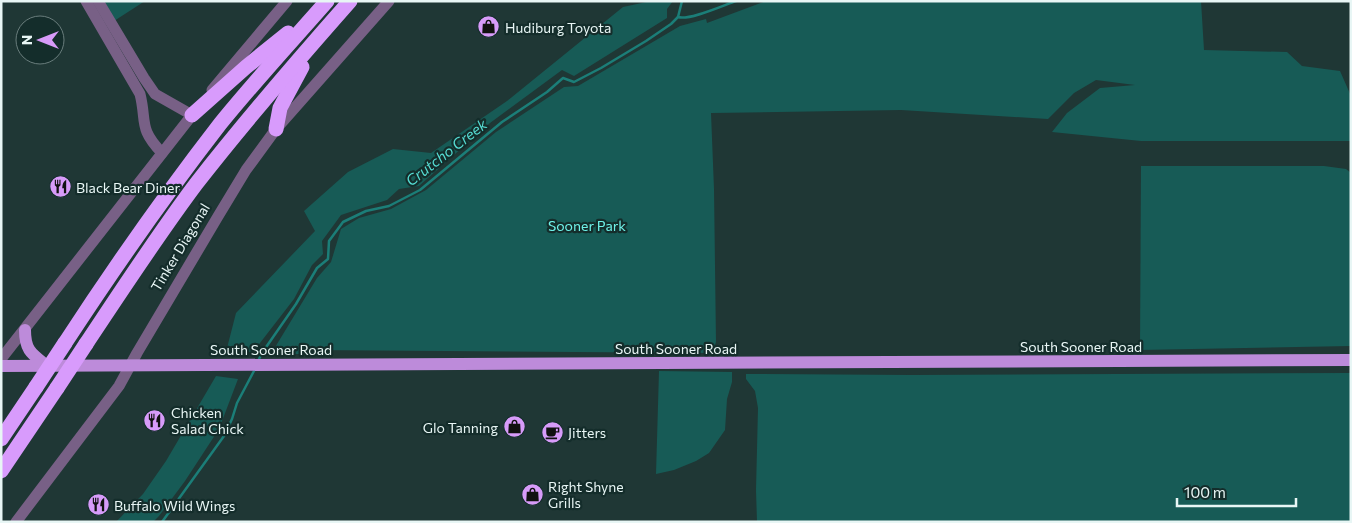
<svg xmlns="http://www.w3.org/2000/svg" width="1352" height="523" font-family="Commissioner,sans-serif">
<rect width="100%" height="100%" fill="#1f3735"/>
<!-- green -->
<g fill="#175b56">
<path d="M 101,1 L 145,1 L 114,21 Z"/>
<path d="M 651,1 L 673,1 L 667,9 L 667,18 L 574,76 L 562,70 L 490,123 L 419,186 L 399,189 L 387,200 L 341,215 L 322,241 L 323,254 L 312,265 L 294,299 L 253,352 L 226,352 L 236,313 L 315,231 L 304,211 L 348,172 L 393,149 L 431,153 L 507,101 L 623,7 Z"/>
<path d="M 766,1 L 1201,1 L 1204,50 L 1287,52 L 1302,66 L 1340,71 L 1351,96 L 1351,141 L 1141,141 L 1052,132 L 1067,113 L 1100,88 L 1135,85 L 1096,80 L 1074,93 L 1048,119 L 901,110 L 711,113 L 714,189 L 716,342 L 714,348 L 709,353 L 310,350 L 299,354 L 271,354 L 317,278 L 331,262 L 341,229 L 359,218 L 391,209 L 426,190 L 496,132 L 564,87 L 578,86 L 680,26 L 706,19 L 707,23 Z"/>
<path d="M 1141,166 L 1324,166 L 1346,169 L 1351,173 L 1351,346 L 1140,350 Z"/>
<path d="M 659,371 L 732,372 L 732,382 L 727,399 L 725,430 L 709,453 L 696,461 L 674,470 L 656,474 Z"/>
<path d="M 1351,373 L 1351,522 L 757,522 L 756,490 L 758,408 L 755,391 L 746,379 L 746,374 L 912,375 Z"/>
<path d="M 216,376 L 238,379 L 219,429 L 185,481 L 159,516 L 153,522 L 116,522 L 143,494 L 166,461 Z"/>
</g>
<g fill="none" stroke-linecap="round" stroke-linejoin="round">
<!-- stream -->
<g stroke="#1b7e78" stroke-width="2.5">
<path d="M 678,17 L 682,1"/>
<path d="M 258,361 L 262,353 L 296,304 L 317,268 L 328,259 L 329,241 L 343,222 L 366,211 L 389,206 L 420,190 L 502,122 L 547,92 L 563,78 L 574,82 L 601,68 L 646,41 L 671,24 L 678,17 C 689,21 724,5 736,1"/>
<path d="M 162,522 L 224,436 L 232,419 L 237,403 L 255,369"/>
</g>
<!-- minor -->
<g stroke="#786086" stroke-width="11">
<path d="M 86,1 L 140,94 C 147,122 138,128 162,153"/>
<path d="M 98,1 L 144,78 L 155,94 L 192,115"/>
<path d="M 212,90 L 287,1"/>
<path d="M 1,359 L 196,110"/>
<path d="M 16,522 L 119,386 L 137,353 L 217,218 L 246,170 L 276,129 L 389,1"/>
</g>
<!-- major -->
<g stroke="#bd8bda" stroke-width="12">
<path d="M 25,330 C 25,351 32,354 47,366"/>
<path d="M 1,366 L 1351,360"/>
</g>
<!-- highway -->
<g stroke="#d89bfc" stroke-width="15">
<path d="M 192,115 L 246,67 L 288,33"/>
<path d="M 276,129 L 280,108 L 302,67"/>
<path d="M 65,343 C 114,268 165,195 220,124 C 254,82 291,42 327,1"/>
<path d="M 86,344 C 122,290 157,236 196,184 C 245,121 297,61 350,1"/>
<path d="M 1,439 L 36,387"/>
<path d="M 1,471 L 57,388"/>
</g>
<!-- highway-bridge -->
<g stroke="#d89bfc" stroke-width="15">
<path d="M 36,387 L 65,343"/>
<path d="M 57,388 L 86,344"/>
</g>
</g>
<!-- icons -->
<defs>
<symbol id="shop-disc" viewBox="-11 -11 22 22"><circle r="9.5" fill="#d79bf9" stroke="#142d2b"/><path d="M-5-2.5h2.3a2.7 3.5 0 0 1 5.4 0H5L5.5 6h-11ZM-1.5-2.5h3a1.5 2.3 0 0 0-3 0Z" fill="#111"/></symbol>
<symbol id="restaurant-disc" viewBox="-11 -11 22 22"><circle r="9.5" fill="#d79bf9" stroke="#142d2b"/><path d="M-5-6h1v4h1v-4h1v4h1v-4h1v5L-1.5 .5V6h-2V.5L-5-1ZM5-6V6H3V1.5H1.5Q1.5-4 5-6Z" fill="#111"/></symbol>
<symbol id="cafe-disc" viewBox="-11 -11 22 22"><circle r="9.5" fill="#d79bf9" stroke="#142d2b"/><path d="M-5.5-4.5H6V0H3Q3 3.5 0 3.5H-2.5Q-5.5 3.5-5.5 0ZM3-3.2v2h1.7v-2ZM-6 4.5H4V6H-6Z" fill="#111"/></symbol>
</defs>
<g fill-rule="evenodd">
<use href="#shop-disc" x="476" y="14" width="25" height="25"/>
<use href="#restaurant-disc" x="48" y="174" width="25" height="25"/>
<use href="#restaurant-disc" x="142" y="408" width="25" height="25"/>
<use href="#shop-disc" x="502" y="414" width="25" height="25"/>
<use href="#cafe-disc" x="540" y="420" width="25" height="25"/>
<use href="#shop-disc" x="520" y="482" width="25" height="25"/>
<use href="#restaurant-disc" x="86" y="492" width="25" height="25"/>
</g>
<g text-anchor="middle" dominant-baseline="central" stroke-width="4.5" stroke-linejoin="round" paint-order="stroke">
<!-- poi labels -->
<g font-size="14" fill="#e8f6f5" stroke="#142d2b" text-anchor="start">
<text x="505" y="27">Hudiburg Toyota</text>
<text x="76" y="187">Black Bear Diner</text>
<text x="171" y="412">Chicken<tspan x="171" dy="16">Salad Chick</tspan></text>
<text x="498" y="427" text-anchor="end">Glo Tanning</text>
<text x="568" y="432">Jitters</text>
<text x="548" y="486">Right Shyne<tspan x="548" dy="16">Grills</tspan></text>
<text x="114" y="505">Buffalo Wild Wings</text>
</g>
<!-- park labels -->
<g font-size="14" fill="#6ef1e8" stroke="#142d2b">
<text x="587" y="225">Sooner Park</text>
</g>
<!-- street labels -->
<g font-size="14" fill="#e8f6f5" stroke="#142d2b">
<text transform="translate(180 247) rotate(-59)">Tinker Diagonal</text>
<text x="1081" y="346">South Sooner Road</text>
<text x="676" y="348">South Sooner Road</text>
<text x="271" y="349">South Sooner Road</text>
</g>
<!-- water labels -->
<g font-size="15" font-style="italic" fill="#56dcd3" stroke="#142d2b">
<text transform="translate(446 152) rotate(-38)">Crutcho Creek</text>
</g>
</g>
<!-- border -->
<rect width="1352" height="523" fill="none" stroke="#e8f6f5" stroke-width="5"/>
<!-- north arrow -->
<g transform="translate(40 40) rotate(270)"><circle r="24" fill="#142d2b" stroke="#697d7c"/>
<path d="M0-4L9 19L0 12L-9 19Z" fill="#d79bf9"/>
<text y="-8" font-size="14" font-weight="bold" text-anchor="middle" fill="#e8f6f5">N</text>
</g>
<!-- scale -->
<path d="M1177 498v8h119v-8" fill="none" stroke="#e8f6f5" stroke-width="2.5"/>
<text x="1184" y="498" font-size="15" fill="#e8f6f5" stroke="#142d2b" stroke-width="4" paint-order="stroke">100 m</text>
</svg>
